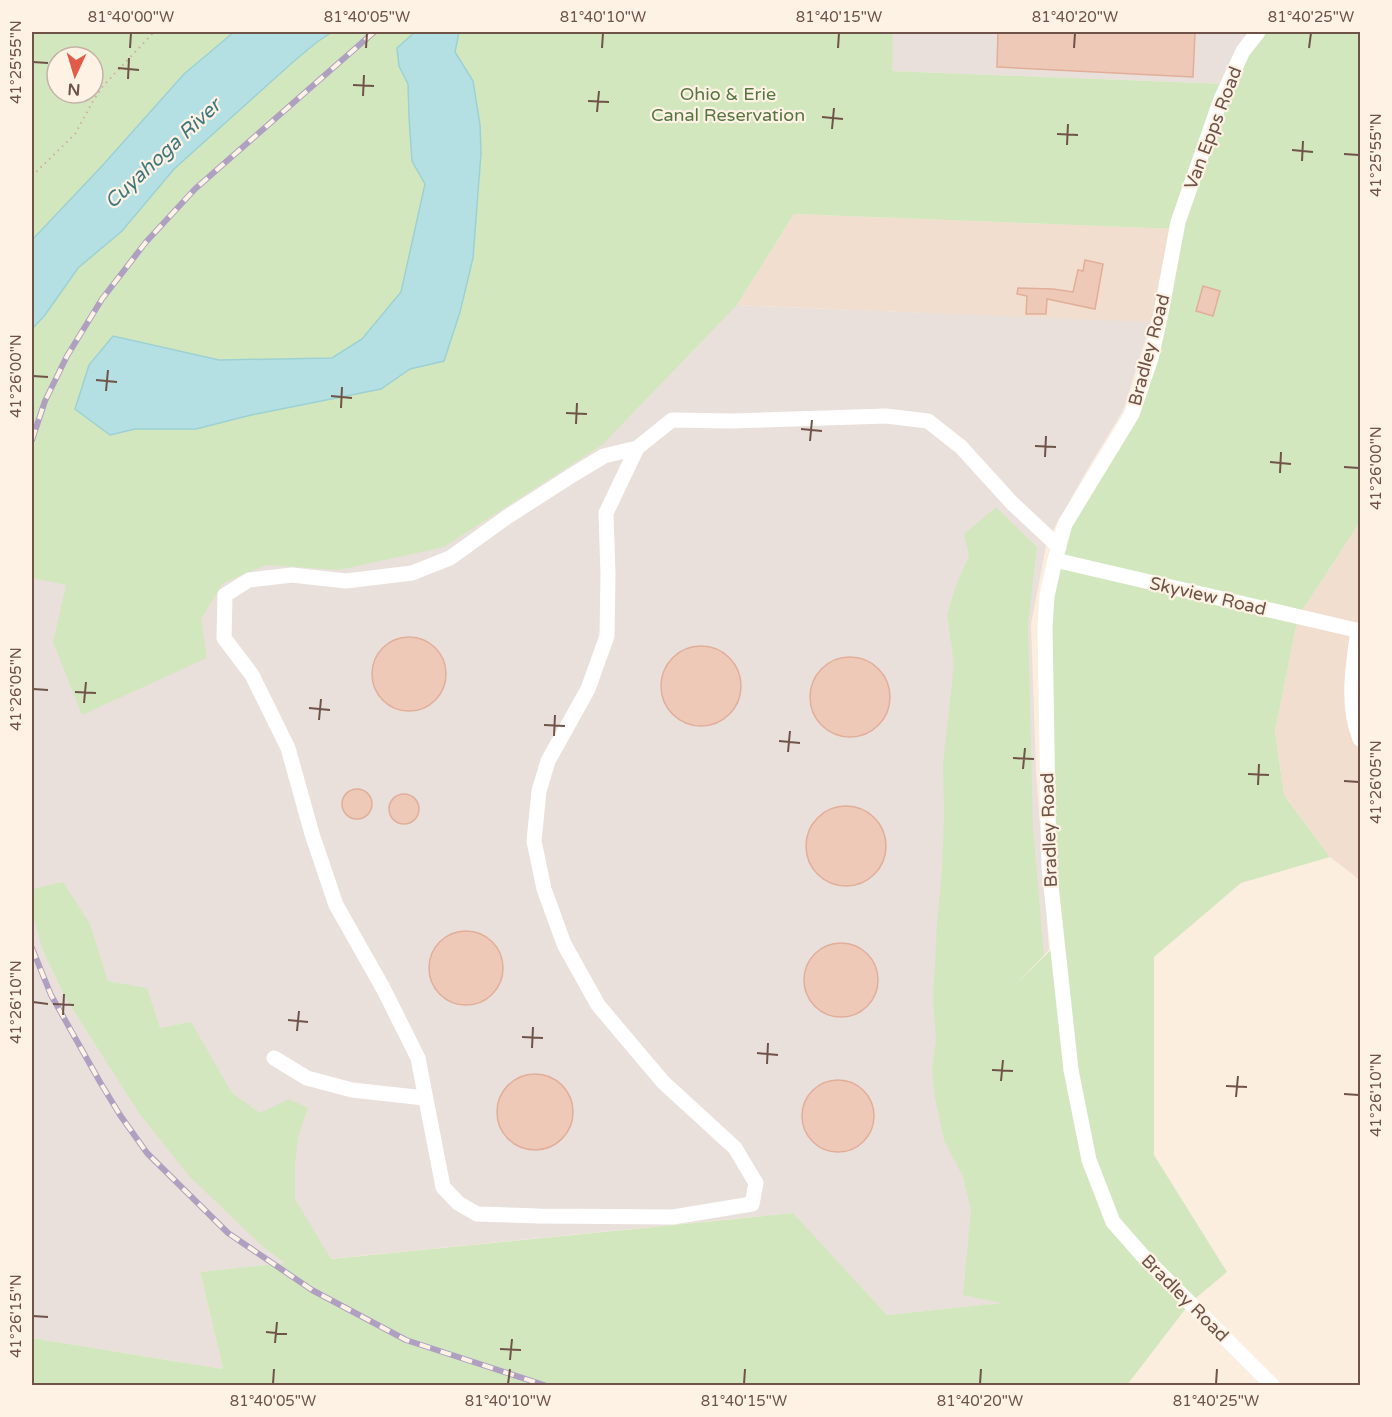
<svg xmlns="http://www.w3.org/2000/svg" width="1392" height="1417" font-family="'Varela Round',sans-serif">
<rect width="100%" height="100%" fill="#fbeedf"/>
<!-- residential -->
<g fill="#f2dece">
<path d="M 794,214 L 1177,229 L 1159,323 L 737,305 Z"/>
<path d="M 1360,522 L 1360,880 L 1330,857 L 1284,795 L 1275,731 L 1298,617 Z"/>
</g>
<!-- industrial -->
<g fill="#e9e0db">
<path d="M 893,32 L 1258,32 L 1228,84 L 891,71 Z"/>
<path d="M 660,302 L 1151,322 L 1123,411 L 1090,465 L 1047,541 L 1031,624 L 1036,771 L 1049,950 L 963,1037 L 1004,1303 L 887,1315 L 792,1213 L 200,1272 L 223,1369 L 32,1338 L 32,466 Z"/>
</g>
<!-- green -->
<g fill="#d3e7bf" fill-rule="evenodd">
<path d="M 32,32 L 234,32 L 196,63 L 102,166 L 32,240 ZM 57,57 L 93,57 L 93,93 L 57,93 Z"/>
<path d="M 332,32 L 415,32 L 404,42 L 408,84 L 413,162 L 425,184 L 401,292 L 389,307 L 363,351 L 338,354 L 332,358 L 311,358 L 110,435 L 135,429 L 184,429 L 205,427 L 251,415 L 381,389 L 410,369 L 429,364 L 473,258 L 475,227 L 436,32 L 893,32 L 892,71 L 1227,84 L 1258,32 L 1360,32 L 1360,522 L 1298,617 L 1275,731 L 1284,795 L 1330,857 L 1241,883 L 1154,957 L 1154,1155 L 1227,1272 L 1190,1303 L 1127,1385 L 32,1386 L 32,1338 L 223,1369 L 200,1272 L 285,1263 L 262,1246 L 189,1176 L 139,1113 L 65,997 L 42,948 L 32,912 L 32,889 L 63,882 L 90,924 L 108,981 L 147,988 L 160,1028 L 191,1022 L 232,1093 L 260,1113 L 289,1099 L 308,1108 L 298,1137 L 295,1166 L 295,1199 L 331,1259 L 793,1213 L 887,1315 L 1001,1303 L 963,1295 L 971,1210 L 963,1177 L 944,1140 L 935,1098 L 932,1069 L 936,1040 L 933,1000 L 937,924 L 942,868 L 944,814 L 943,764 L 954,664 L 947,615 L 956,585 L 969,556 L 964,534 L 996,507 L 1037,547 L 1028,624 L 1033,828 L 1044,955 L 1015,985 L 1057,944 L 1045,627 L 1065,524 L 1132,414 L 1176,229 L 794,214 L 737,305 L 602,445 L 444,547 L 339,570 L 266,565 L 223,583 L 201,619 L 207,658 L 82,715 L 53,642 L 66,585 L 32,578 L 32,329 L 45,315 L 78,268 L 122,231 L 174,169 L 293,62 L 317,42 Z"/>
</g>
<!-- water -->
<g fill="#b5e0e3" stroke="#9cd1d4" stroke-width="1.5">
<path d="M 234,32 L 332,32 L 317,42 L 293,62 L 174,169 L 122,231 L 78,268 L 45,315 L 32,329 L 32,240 L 102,166 L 184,74 Z"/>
<path d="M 415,32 L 459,32 L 455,52 L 473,81 L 480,125 L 481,153 L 473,258 L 460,312 L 444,361 L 410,369 L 381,389 L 251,415 L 196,429 L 135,429 L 110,435 L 75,409 L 89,365 L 113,336 L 219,360 L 332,358 L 362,339 L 401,292 L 425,184 L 412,161 L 409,117 L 408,84 L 399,66 L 397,48 Z"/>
</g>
<!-- building -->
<g fill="#efc9b8" stroke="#e1ae99" stroke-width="1.5">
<path d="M 998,32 L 1195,32 L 1193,77 L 997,67 Z"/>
<path d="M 1085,260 L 1103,264 L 1095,309 L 1047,299 L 1046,314 L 1026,314 L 1027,296 L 1017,294 L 1018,288 L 1053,289 L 1073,292 L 1078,270 L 1083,271 Z"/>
<path d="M 1203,286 L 1220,291 L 1213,316 L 1196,311 Z"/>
<circle cx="409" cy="674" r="37"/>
<circle cx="701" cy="686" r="40"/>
<circle cx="850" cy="697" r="40"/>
<circle cx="357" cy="804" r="15"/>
<circle cx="404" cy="809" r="15"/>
<circle cx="846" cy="846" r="40"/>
<circle cx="466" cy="968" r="37"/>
<circle cx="841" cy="980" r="37"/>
<circle cx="535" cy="1112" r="38"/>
<circle cx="838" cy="1116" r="36"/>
</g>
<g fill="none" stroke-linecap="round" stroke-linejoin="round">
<!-- path -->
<path stroke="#d3ac9c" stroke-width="2" stroke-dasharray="1.5 4.5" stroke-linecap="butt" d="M 32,176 L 75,134 L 93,101 L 103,86 L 154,32"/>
<!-- minor -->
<g stroke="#fff" stroke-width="15">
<path d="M 1258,32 L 1243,51 L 1221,99 L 1178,222 L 1161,313 L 1151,358 L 1132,414 L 1065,524 L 1055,560 L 1047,596 L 1045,627 L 1049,867 L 1071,1070 L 1089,1160 L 1113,1222 L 1143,1256 L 1273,1386"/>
<path d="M 637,448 L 604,456 L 574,474 L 507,517 L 450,558 L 412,573 L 346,581 L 292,575 L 249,580 L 225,595 L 224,638 L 252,675 L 288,748 L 312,834 L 336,905 L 383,988 L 418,1058 L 443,1187 L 458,1203 L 477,1214 L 539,1216 L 673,1217 L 752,1204 L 756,1183 L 735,1148 L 663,1082 L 598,1005 L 564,944 L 544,889 L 534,841 L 539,791 L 548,761 L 588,689 L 607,636 L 608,574 L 606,513 L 637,448 L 672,420 L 732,421 L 886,416 L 928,421 L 961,447 L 1012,503 L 1059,547"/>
<path d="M 1055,560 L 1360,631"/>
<path d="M 1358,630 C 1353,666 1346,705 1360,739"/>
<path d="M 274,1058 L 307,1078 L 352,1090 L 425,1098"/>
</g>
<defs>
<g id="rail">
<path d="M 32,440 L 45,401 L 67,356 L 102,299 L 146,242 L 195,189 L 374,32"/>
<path d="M 32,948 L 51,995 L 100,1082 L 120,1115 L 147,1153 L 228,1233 L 312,1290 L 406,1340 L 547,1386"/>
</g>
</defs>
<!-- rail casing -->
<use href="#rail" stroke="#afa0c2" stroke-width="6"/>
<!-- rail -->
<use href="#rail" stroke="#fef2e5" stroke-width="4" stroke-dasharray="11" stroke-linecap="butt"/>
</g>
<!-- ticks -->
<path fill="none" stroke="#705348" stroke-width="2" d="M 130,48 L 131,33M 366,48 L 367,33M 602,48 L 603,33M 838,48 L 839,33M 1074,48 L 1075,33M 1309,48 L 1311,33M 33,62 L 48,63M 118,68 L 139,70M 128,79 L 129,58M 353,85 L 374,86M 363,96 L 364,75M 588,101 L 609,102M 597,112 L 599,91M 822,117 L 843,119M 832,129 L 834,108M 1057,134 L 1078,135M 1067,145 L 1068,124M 1292,150 L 1313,152M 1344,154 L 1359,155M 1302,161 L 1303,141M 33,376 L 48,377M 96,380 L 117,382M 106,391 L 108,370M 331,396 L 352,398M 341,408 L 342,387M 566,413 L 587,414M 576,424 L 577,403M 801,429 L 822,431M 810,441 L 812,420M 1035,446 L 1056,447M 1045,457 L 1046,436M 1270,462 L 1291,464M 1344,467 L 1359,468M 1280,473 L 1281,452M 33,689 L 48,690M 75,692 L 96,693M 84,703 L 86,682M 309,708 L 330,710M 319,720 L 321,699M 544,725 L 565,726M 554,736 L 555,715M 779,741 L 800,743M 788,752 L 790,731M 1013,758 L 1034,759M 1023,769 L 1025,748M 1248,774 L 1269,775M 1344,781 L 1359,782M 1258,785 L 1259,764M 33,1002 L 48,1004M 53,1004 L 74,1005M 63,1015 L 64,994M 288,1020 L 308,1022M 297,1031 L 299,1011M 522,1037 L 543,1038M 532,1048 L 533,1027M 757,1053 L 778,1055M 767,1064 L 768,1043M 992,1070 L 1013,1071M 1001,1081 L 1003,1060M 1226,1086 L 1247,1087M 1344,1094 L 1359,1095M 1236,1097 L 1238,1076M 33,1316 L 48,1317M 266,1332 L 287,1334M 275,1343 L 277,1322M 500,1349 L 521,1350M 510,1360 L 512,1339M 273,1384 L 274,1369M 508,1384 L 510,1369M 744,1384 L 745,1369M 980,1384 L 981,1369M 1216,1384 L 1217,1369"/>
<g text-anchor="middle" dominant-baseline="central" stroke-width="4.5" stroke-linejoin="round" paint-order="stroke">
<!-- park labels -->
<g font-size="18" fill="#557641" stroke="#fef2e5">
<text x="728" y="94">Ohio &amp; Erie<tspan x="728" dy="21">Canal Reservation</tspan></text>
</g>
<!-- street labels -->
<g font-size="18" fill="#705348" stroke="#fef2e5">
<text transform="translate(1213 128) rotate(-69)">Van Epps Road</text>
<text transform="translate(1149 350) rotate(-75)">Bradley Road</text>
<text transform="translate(1208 596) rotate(13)">Skyview Road</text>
<text transform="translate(1049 830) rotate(-92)">Bradley Road</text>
<text transform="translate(1185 1298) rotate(45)">Bradley Road</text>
</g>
<!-- water labels -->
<g font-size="20" font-style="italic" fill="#40777c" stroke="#fef2e5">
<text transform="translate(163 154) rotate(-43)">Cuyahoga River</text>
</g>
</g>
<!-- border -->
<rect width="1392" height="1417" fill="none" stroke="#fef2e5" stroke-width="66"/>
<!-- north arrow -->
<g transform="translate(75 75) rotate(184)"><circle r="28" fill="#fef2e5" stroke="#c5b2a6" stroke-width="1.5"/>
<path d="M0-4.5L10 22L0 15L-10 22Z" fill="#e15c48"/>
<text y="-9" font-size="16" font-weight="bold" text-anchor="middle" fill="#705348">N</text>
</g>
<rect x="33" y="33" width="1326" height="1351" fill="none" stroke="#705348" stroke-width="2"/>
<g font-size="15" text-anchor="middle" fill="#705348">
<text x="131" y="22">81°40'00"W</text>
<text x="367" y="22">81°40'05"W</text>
<text x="603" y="22">81°40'10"W</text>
<text x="839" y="22">81°40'15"W</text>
<text x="1075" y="22">81°40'20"W</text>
<text x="1311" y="22">81°40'25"W</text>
<text transform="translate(16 62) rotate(-90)" y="5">41°25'55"N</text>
<text transform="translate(1376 155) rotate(-90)" y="5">41°25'55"N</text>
<text transform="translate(16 376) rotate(-90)" y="5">41°26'00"N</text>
<text transform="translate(1376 468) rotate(-90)" y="5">41°26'00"N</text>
<text transform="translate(16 689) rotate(-90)" y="5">41°26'05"N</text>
<text transform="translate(1376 782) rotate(-90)" y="5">41°26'05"N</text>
<text transform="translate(16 1002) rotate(-90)" y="5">41°26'10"N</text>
<text transform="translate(1376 1095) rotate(-90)" y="5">41°26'10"N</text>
<text transform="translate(16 1316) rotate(-90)" y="5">41°26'15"N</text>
<text x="273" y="1406">81°40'05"W</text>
<text x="508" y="1406">81°40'10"W</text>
<text x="744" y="1406">81°40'15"W</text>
<text x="980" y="1406">81°40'20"W</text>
<text x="1216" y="1406">81°40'25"W</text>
</g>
</svg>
